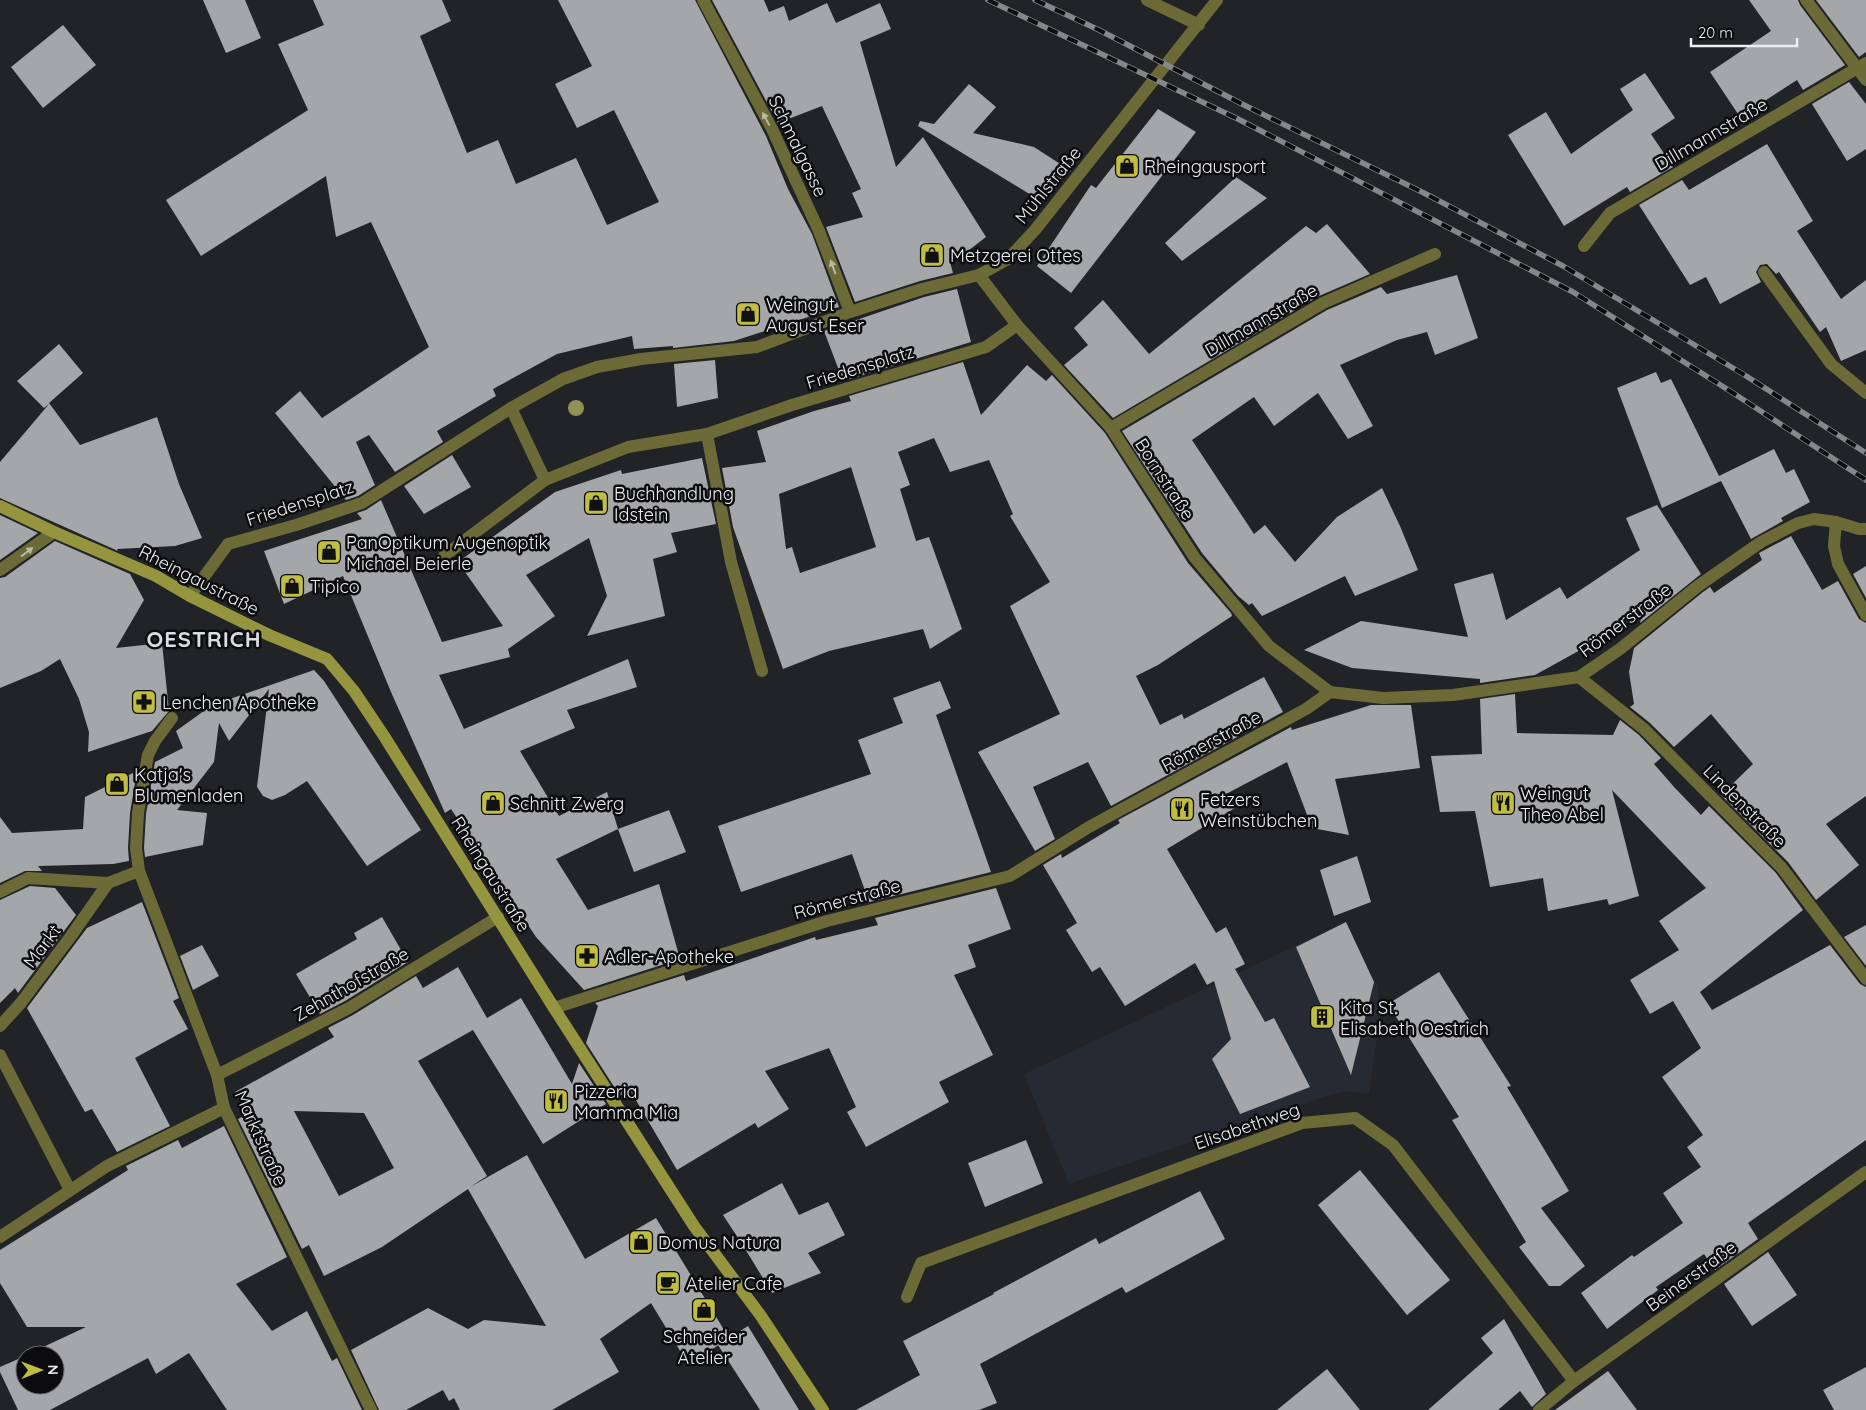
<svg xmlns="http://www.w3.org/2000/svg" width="1866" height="1410" font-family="Quicksand,sans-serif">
<rect width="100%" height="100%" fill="#212326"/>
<!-- built -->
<path fill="#262b33" d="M 1346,922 L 1378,987 L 1380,1018 L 1369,1094 L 1346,1091 L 1320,1098 L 1069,1184 L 1024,1074 Z"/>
<!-- building -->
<g fill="#a4a6aa" fill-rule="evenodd">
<path d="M 203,0 L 245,0 L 261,38 L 226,53 Z"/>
<path d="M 313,0 L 442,0 L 451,21 L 420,36 L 467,153 L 498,140 L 516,184 L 576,158 L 607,225 L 659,202 L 614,110 L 577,128 L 555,84 L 592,66 L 558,0 L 695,0 L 766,136 L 788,189 L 812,234 L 839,307 L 734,341 L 673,348 L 673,346 L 634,349 L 632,336 L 557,354 L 493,389 L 496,396 L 437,431 L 443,442 L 395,472 L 369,435 L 356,442 L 375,485 L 358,496 L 346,500 L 275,413 L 300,391 L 322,418 L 429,347 L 371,222 L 336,237 L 326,176 L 201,256 L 166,200 L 308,110 L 278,44 L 324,25 Z"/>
<path d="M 712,0 L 764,0 L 769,12 L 784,6 L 789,21 L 827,3 L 836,23 L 880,3 L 891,29 L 860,42 L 896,167 L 923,137 L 986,237 L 960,257 L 950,262 L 953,273 L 920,281 L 855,302 L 826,227 L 863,217 L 852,193 L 861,189 L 822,106 L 778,123 Z"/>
<path d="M 1749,0 L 1798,0 L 1800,5 L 1845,65 L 1803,90 L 1797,80 L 1740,117 L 1710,72 L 1771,31 Z"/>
<path d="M 1816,0 L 1866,0 L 1866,52 L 1859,57 Z"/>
<path d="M 63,25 L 96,65 L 43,108 L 11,67 Z"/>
<path d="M 1645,73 L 1675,118 L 1651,134 L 1673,167 L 1630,192 L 1627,187 L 1564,226 L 1508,135 L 1546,112 L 1571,154 L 1633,110 L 1620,89 Z"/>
<path d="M 1849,82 L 1866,104 L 1866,149 L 1847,161 L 1812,104 Z"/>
<path d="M 969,84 L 996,107 L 973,133 L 1034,147 L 1071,171 L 1036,198 L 918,126 L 920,121 L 934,124 Z"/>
<path d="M 1158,109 L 1196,132 L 1071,293 L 1037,266 L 1091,185 L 1096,188 Z"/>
<path d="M 1767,144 L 1813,221 L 1797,231 L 1841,299 L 1866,280 L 1866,350 L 1841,361 L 1826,327 L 1820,332 L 1779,272 L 1776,274 L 1767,264 L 1760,265 L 1756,272 L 1761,282 L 1720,304 L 1706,277 L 1690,285 L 1639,205 L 1682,180 L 1689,190 Z"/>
<path d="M 1236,177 L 1267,198 L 1182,261 L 1165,243 Z"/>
<path d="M 1327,224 L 1370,274 L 1319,296 L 1113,418 L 1064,365 L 1088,345 L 1074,328 L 1103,300 L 1149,354 L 1306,226 L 1316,233 Z"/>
<path d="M 1457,275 L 1478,338 L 1435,355 L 1427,332 L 1397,340 L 1340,365 L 1373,426 L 1348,439 L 1318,393 L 1274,426 L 1254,397 L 1192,440 L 1254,534 L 1265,525 L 1295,562 L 1337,517 L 1382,488 L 1400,526 L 1418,570 L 1355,596 L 1345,576 L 1262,616 L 1252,603 L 1249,605 L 1238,596 L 1202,553 L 1122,431 L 1327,310 L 1381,287 L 1387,294 Z"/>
<path d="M 957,289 L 971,342 L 843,381 L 824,331 L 924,297 Z"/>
<path d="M 59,344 L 83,373 L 49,403 L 80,445 L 157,417 L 179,484 L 202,538 L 175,546 L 117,549 L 118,551 L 0,498 L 0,462 L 49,404 L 44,408 L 17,381 Z"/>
<path d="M 715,360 L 718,398 L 677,407 L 674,364 Z"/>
<path d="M 963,362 L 981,415 L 1027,365 L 1046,381 L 1052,375 L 1105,433 L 1188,563 L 1231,613 L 1232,616 L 1158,665 L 1136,676 L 1160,725 L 1182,714 L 1184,719 L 1264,677 L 1283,712 L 1111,806 L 1088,762 L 1033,787 L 1055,839 L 1035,851 L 978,752 L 1060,714 L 1010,606 L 1050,582 L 1010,516 L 1013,514 L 989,460 L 950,472 L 934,438 L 898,452 L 910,485 L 900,489 L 916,541 L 929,537 L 962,629 L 930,649 L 923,629 L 829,651 L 783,669 L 733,527 L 722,468 L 766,462 L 757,431 L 814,411 L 851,401 L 849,396 ZM 851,467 L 876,547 L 800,573 L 792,547 L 786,549 L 779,494 Z"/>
<path d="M 1656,372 L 1661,383 L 1671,379 L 1719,476 L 1774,449 L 1786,473 L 1794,469 L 1810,502 L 1781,518 L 1783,521 L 1751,539 L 1721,481 L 1662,508 L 1617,388 Z"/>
<path d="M 452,455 L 471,487 L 424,514 L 404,486 Z"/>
<path d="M 702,458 L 716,524 L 671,533 L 677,552 L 653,559 L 665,616 L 587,636 L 607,596 L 589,538 L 526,575 L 555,616 L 508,649 L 510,657 L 439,675 L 464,729 L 628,659 L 637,687 L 567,710 L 575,728 L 520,751 L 559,816 L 607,792 L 618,829 L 556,859 L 588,910 L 659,884 L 680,959 L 584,990 L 536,937 L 451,809 L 445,813 L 391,692 L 343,576 L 284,604 L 264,551 L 362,519 L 357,513 L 366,510 L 381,500 L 442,642 L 503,626 L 458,562 L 555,492 L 621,470 L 622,474 Z"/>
<path d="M 1657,505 L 1701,574 L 1640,623 L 1643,609 L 1593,643 L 1535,675 L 1480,683 L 1480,679 L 1352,668 L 1304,650 L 1361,621 L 1468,637 L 1454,584 L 1493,573 L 1506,620 L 1560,587 L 1567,599 L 1640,550 L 1626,518 Z"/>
<path d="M 0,515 L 38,533 L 0,560 Z"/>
<path d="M 1791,536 L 1822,590 L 1838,581 L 1859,619 L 1866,623 L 1866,796 L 1826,824 L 1859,865 L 1816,900 L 1788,862 L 1721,795 L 1753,764 L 1711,714 L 1674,747 L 1650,723 L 1630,707 L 1634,704 L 1629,672 L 1634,648 L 1703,592 L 1710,587 L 1714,593 L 1762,560 L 1759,553 Z"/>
<path d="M 55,541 L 130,574 L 144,600 L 116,648 L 162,643 L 169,711 L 152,731 L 88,752 L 89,732 L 79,699 L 60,659 L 41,671 L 0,688 L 0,578 L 5,577 Z"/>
<path d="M 1866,566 L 1866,598 L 1853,574 Z"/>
<path d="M 314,670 L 324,681 L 421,830 L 367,866 L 307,781 L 285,795 L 272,800 L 263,796 L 257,787 L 269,689 L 229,741 L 219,723 L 214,762 L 177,810 L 207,813 L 203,845 L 145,857 L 144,848 L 146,814 L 155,762 L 183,748 L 176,731 L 222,698 L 221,702 Z"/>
<path d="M 940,681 L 951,708 L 936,715 L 991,872 L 869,902 L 852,854 L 741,892 L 718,826 L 871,774 L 858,740 L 903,723 L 893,698 Z"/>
<path d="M 1515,694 L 1517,733 L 1613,735 L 1620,720 L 1639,735 L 1661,758 L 1654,764 L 1675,788 L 1701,815 L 1709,806 L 1776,873 L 1803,910 L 1700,992 L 1712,1010 L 1830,945 L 1860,984 L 1866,987 L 1866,1140 L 1748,1223 L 1758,1239 L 1715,1270 L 1704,1254 L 1656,1287 L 1658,1290 L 1607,1329 L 1581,1293 L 1632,1255 L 1634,1257 L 1683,1223 L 1663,1193 L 1701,1167 L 1687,1147 L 1703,1135 L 1662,1077 L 1701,1048 L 1673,1001 L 1650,1014 L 1630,980 L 1679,950 L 1659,921 L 1706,888 L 1612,790 L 1639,896 L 1609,905 L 1607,899 L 1548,911 L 1543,878 L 1490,887 L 1475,811 L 1440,812 L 1431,756 L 1482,754 L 1480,699 Z"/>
<path d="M 1371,705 L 1411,705 L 1420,768 L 1335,779 L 1349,835 L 1312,828 L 1287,762 L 1226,794 L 1235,808 L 1167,849 L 1216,933 L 1226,927 L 1245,964 L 1235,969 L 1265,1022 L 1274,1018 L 1310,1087 L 1240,1114 L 1212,1059 L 1231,1039 L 1214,981 L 1207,985 L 1195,963 L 1125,1006 L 1100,967 L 1092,972 L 1066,930 L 1077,923 L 1043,865 L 1061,854 L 1062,858 L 1120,823 L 1118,820 L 1291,727 L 1292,730 Z"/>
<path d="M 137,771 L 130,813 L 128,848 L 129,861 L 113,864 L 38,866 L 42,871 L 25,871 L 0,883 L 0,817 L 12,833 L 83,829 L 85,797 Z"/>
<path d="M 669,810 L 686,852 L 634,872 L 618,829 Z"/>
<path d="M 1357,856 L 1371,902 L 1334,916 L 1320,870 Z"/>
<path d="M 30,886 L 55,888 L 76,915 L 18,993 L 15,988 L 0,1003 L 0,900 Z"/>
<path d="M 996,888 L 1011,929 L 968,945 L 976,967 L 954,975 L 993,1055 L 939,1082 L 949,1102 L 866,1147 L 847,1112 L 856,1107 L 829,1048 L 765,1071 L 789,1109 L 758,1128 L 755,1123 L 677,1170 L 630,1090 L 620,1096 L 586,1043 L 598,1006 L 595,1003 L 684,975 L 686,981 L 815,937 L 816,940 L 878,925 L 875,918 Z"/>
<path d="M 142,902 L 179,998 L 173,1001 L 188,1029 L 135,1058 L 170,1126 L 117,1152 L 92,1109 L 85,1112 L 27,1008 L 87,928 Z"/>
<path d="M 382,917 L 408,962 L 345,1001 L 320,1014 L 296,974 L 357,939 L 354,933 Z"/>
<path d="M 1346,922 L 1374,982 L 1351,1075 L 1296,947 Z"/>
<path d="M 1866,925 L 1866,966 L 1844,937 Z"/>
<path d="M 202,945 L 219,976 L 193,990 L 180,956 Z"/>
<path d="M 458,967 L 487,1018 L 521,998 L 572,1084 L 579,1063 L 606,1104 L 543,1144 L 473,1030 L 418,1061 L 487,1176 L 470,1187 L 527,1155 L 585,1259 L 656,1218 L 729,1338 L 748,1326 L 799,1410 L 760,1410 L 718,1345 L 722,1343 L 688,1364 L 651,1303 L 600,1339 L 619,1372 L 552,1410 L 460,1410 L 454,1398 L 449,1401 L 443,1390 L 406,1410 L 379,1410 L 351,1350 L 428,1308 L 468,1329 L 484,1320 L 546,1326 L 468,1189 L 382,1247 L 324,1276 L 309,1245 L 302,1249 L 238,1119 L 246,1115 L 235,1092 L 334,1037 L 328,1028 L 353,1015 L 416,976 L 423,988 ZM 294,1111 L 364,1113 L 394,1168 L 339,1196 Z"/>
<path d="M 1439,972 L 1511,1086 L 1507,1087 L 1569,1191 L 1541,1208 L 1585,1266 L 1560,1286 L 1549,1286 L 1519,1247 L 1526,1242 L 1452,1120 L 1459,1117 L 1388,1004 Z"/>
<path d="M 224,1126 L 287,1257 L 236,1284 L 272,1331 L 307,1311 L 332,1361 L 337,1358 L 362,1410 L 227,1410 L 189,1353 L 156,1374 L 148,1358 L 50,1410 L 18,1410 L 0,1372 L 0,1367 L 25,1356 L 25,1385 L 55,1385 L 55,1355 L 26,1355 L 86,1327 L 27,1327 L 0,1283 L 0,1250 L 128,1170 L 126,1166 L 178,1140 L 182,1148 Z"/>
<path d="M 1026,1140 L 1043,1183 L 985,1207 L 968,1163 Z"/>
<path d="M 1360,1170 L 1450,1280 L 1407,1315 L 1318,1205 Z"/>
<path d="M 782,1183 L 799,1215 L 828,1202 L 845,1235 L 808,1253 L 821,1273 L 772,1293 L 744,1247 L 723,1215 Z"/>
<path d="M 1200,1191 L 1225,1239 L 1126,1293 L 1122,1287 L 980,1364 L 997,1403 L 979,1410 L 856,1410 L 920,1375 L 903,1341 L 994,1294 L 993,1293 L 1096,1238 L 1099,1244 Z"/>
<path d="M 1768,1252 L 1797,1295 L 1752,1326 L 1724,1284 Z"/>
<path d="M 1504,1319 L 1546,1394 L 1532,1407 L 1520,1391 L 1498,1410 L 1428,1410 L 1493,1353 L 1481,1338 Z"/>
<path d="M 1866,1367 L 1866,1410 L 1834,1410 L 1823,1390 Z"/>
<path d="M 1327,1369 L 1360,1410 L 1277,1410 Z"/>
<path d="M 1608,1371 L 1637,1410 L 1555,1410 Z"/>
</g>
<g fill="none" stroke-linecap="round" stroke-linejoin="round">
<!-- service -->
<g stroke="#6c6b38" stroke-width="12">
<path d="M 1764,272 L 1831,364 L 1866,393"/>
<path d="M 1836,522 L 1834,546 L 1838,564 L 1866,615"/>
</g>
<!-- pedestrian -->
<g stroke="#6c6b38" stroke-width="12">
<path d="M 0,1026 L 20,1004"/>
<path d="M 0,1055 L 70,1190"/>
</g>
<!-- minor -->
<g stroke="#6c6b38" stroke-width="12">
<path d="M 703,0 L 772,129 L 819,231 L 850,312"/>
<path d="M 1147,0 L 1199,25"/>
<path d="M 1806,0 L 1866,80"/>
<path d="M 1584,246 L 1610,213 L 1866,63"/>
<path d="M 979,275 L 1017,325 L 1111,428 L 1195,558 L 1269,646 L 1330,692"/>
<path d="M 511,408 L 545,480"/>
<path d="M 1111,428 L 1323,303 L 1435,254"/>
<path d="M 707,434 L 731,562 L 762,671"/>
<path d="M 444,556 L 545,480 L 628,447 L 707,434 L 792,405 L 986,347 L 1017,325"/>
<path d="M 0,570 L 54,532"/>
<path d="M 190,596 L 228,544 L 296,525 L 362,503 L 511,408 L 563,379 L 597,367 L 641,359 L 757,347 L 850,312 L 922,289 L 979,275 L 1008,259 L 1035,230 L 1217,0"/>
<path d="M 1579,677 L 1644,729 L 1782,868 L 1866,979"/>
<path d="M 172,718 L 155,741 L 148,755 L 138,813 L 136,848 L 139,871 L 217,1075 L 224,1108 L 371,1410"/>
<path d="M 0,892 L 28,878 L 108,883 L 139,871"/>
<path d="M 20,1004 L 71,936 L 108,883"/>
<path d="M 554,1008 L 827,921 L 1010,876 L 1089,827 L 1306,709 L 1330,692 L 1383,698 L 1453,695 L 1579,677 L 1620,649 L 1698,586 L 1761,542 L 1798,523 L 1814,519 L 1836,522 L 1859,529 L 1866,529"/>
<path d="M 217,1075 L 349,1008 L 498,917"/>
<path d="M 0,1237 L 107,1166 L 224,1108"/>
<path d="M 907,1297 L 921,1263 L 1302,1123 L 1355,1118 L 1393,1145 L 1574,1381"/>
<path d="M 1539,1410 L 1574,1381 L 1866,1172"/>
</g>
<!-- secondary -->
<path stroke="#95943f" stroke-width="12" d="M 0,506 L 54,532 L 156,576 L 190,596 L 269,635 L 327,659 L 354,691 L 384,736 L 554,1008 L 694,1226 L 761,1316 L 823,1410"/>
<defs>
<g id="rail">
<path d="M 988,0 L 1238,119 L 1573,292 L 1730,391 L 1866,480"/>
<path d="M 1035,0 L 1099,30 L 1244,105 L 1424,193 L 1563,266 L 1743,374 L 1866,453"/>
</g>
</defs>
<!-- rail casing -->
<use href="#rail" stroke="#85878a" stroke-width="5.5"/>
<!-- rail -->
<use href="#rail" stroke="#0c0c0e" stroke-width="4" stroke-dasharray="11" stroke-linecap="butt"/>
</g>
<!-- trees -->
<circle fill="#909057" cx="576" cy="408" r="8"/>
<!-- one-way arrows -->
<defs><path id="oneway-solid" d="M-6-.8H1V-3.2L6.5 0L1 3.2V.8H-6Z" transform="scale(1.25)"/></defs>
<g fill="#b8b9a6">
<use href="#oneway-solid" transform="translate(766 119) rotate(-118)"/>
<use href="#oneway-solid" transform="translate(833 267) rotate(-110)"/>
<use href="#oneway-solid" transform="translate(27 552) rotate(-37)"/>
</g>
<!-- icons -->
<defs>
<symbol id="shop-square" viewBox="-11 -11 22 22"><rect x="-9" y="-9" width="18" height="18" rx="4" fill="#c0be41" stroke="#0c0c0e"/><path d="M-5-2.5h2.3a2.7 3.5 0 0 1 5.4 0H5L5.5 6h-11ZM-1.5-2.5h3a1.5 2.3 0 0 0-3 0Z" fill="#111"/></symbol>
<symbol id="pharmacy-square" viewBox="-11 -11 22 22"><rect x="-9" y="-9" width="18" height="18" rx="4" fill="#c0be41" stroke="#0c0c0e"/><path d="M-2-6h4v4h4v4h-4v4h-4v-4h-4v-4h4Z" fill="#111"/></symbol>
<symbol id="restaurant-square" viewBox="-11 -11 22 22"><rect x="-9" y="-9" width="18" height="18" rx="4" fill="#c0be41" stroke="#0c0c0e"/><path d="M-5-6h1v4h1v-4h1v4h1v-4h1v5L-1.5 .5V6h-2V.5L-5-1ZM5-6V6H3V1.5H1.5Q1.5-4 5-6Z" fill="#111"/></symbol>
<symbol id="building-square" viewBox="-11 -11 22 22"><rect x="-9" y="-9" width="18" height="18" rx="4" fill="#c0be41" stroke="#0c0c0e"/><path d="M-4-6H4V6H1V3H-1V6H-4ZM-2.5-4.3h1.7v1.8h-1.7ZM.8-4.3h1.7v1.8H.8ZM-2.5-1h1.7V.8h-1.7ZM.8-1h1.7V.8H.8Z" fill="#111"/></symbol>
<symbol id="cafe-square" viewBox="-11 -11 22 22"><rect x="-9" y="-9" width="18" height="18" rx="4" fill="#c0be41" stroke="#0c0c0e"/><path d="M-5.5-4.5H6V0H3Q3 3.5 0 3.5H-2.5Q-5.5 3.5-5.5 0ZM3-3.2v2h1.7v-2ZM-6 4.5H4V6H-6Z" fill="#111"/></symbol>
</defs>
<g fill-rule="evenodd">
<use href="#shop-square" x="1113" y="152" width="28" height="28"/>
<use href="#shop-square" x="918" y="241" width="28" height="28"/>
<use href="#shop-square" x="734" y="300" width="28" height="28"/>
<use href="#shop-square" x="582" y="489" width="28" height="28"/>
<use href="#shop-square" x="315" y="538" width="28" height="28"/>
<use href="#shop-square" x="278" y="572" width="28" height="28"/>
<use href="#pharmacy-square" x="130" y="688" width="28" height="28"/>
<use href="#shop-square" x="103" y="770" width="28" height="28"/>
<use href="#shop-square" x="479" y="789" width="28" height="28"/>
<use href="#restaurant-square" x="1489" y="789" width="28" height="28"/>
<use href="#restaurant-square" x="1168" y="795" width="28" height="28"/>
<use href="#pharmacy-square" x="573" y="942" width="28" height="28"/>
<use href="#building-square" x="1308" y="1003" width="28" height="28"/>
<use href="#restaurant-square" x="542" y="1087" width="28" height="28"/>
<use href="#shop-square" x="627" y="1228" width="28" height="28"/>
<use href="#cafe-square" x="654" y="1269" width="28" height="28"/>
<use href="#shop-square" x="690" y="1296" width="28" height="28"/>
</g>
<g text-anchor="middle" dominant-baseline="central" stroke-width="5" stroke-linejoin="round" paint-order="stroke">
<!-- street labels -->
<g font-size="18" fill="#ebedef" stroke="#0c0c0e">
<text transform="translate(1711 134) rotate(-30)">Dillmannstraße</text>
<text transform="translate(798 146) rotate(64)">Schmalgasse</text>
<text transform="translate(1048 185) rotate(-51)">Mühlstraße</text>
<text transform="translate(1261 320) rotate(-30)">Dillmannstraße</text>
<text transform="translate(860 367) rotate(-17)">Friedensplatz</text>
<text transform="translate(1165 479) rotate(57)">Bornstraße</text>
<text transform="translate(300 503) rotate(-18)">Friedensplatz</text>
<text transform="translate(199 580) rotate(27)">Rheingaustraße</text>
<text transform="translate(1625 620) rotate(-37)">Römerstraße</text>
<text transform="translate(1211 741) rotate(-28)">Römerstraße</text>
<text transform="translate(1745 806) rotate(45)">Lindenstraße</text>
<text transform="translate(491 874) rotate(58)">Rheingaustraße</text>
<text transform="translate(847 899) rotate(-15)">Römerstraße</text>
<text transform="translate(42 946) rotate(-53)">Markt</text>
<text transform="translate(351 984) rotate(-30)">Zehnthofstraße</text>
<text transform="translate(1247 1126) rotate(-19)">Elisabethweg</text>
<text transform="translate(261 1138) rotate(66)">Marktstraße</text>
<text transform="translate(1691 1276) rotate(-36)">Beinerstraße</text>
</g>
<!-- poi labels -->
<g font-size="18" fill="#ebedef" stroke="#0c0c0e" text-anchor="start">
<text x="1144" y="166">Rheingausport</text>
<text x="950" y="255">Metzgerei Ottes</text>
<text x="766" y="304">Weingut<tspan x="766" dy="21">August Eser</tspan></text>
<text x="614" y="493">Buchhandlung<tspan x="614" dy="21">Idstein</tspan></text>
<text x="346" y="542">PanOptikum Augenoptik<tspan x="346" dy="21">Michael Beierle</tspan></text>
<text x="310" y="586">Tipico</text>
<text x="162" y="702">Lenchen Apotheke</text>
<text x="134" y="774">Katja's<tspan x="134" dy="21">Blumenladen</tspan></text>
<text x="1520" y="793">Weingut<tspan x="1520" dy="21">Theo Abel</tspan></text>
<text x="1200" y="799">Fetzers<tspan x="1200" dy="21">Weinstübchen</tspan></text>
<text x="510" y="803">Schnitt Zwerg</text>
<text x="604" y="956">Adler-Apotheke</text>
<text x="1340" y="1007">Kita St.<tspan x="1340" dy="21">Elisabeth Oestrich</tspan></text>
<text x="574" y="1091">Pizzeria<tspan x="574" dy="21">Mamma Mia</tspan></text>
<text x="658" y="1242">Domus Natura</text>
<text x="686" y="1283">Atelier Cafe</text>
<text x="704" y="1336" text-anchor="middle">Schneider<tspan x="704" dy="21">Atelier</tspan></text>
</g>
<!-- district labels -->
<g font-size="22" font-weight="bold" letter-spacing="1" fill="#dadde1" stroke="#0c0c0e">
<text x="204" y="639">OESTRICH</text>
</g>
</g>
<!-- north arrow -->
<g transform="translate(40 1370) rotate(89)"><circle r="24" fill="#0c0c0e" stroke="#656668"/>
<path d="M0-4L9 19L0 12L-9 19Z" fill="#c0be41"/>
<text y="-8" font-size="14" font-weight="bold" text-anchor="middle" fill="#ebedef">N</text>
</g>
<!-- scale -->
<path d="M1691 38v8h106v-8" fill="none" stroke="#ebedef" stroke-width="2.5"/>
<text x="1698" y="38" font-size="15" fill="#ebedef" stroke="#0c0c0e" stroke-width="4" paint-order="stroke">20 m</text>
</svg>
